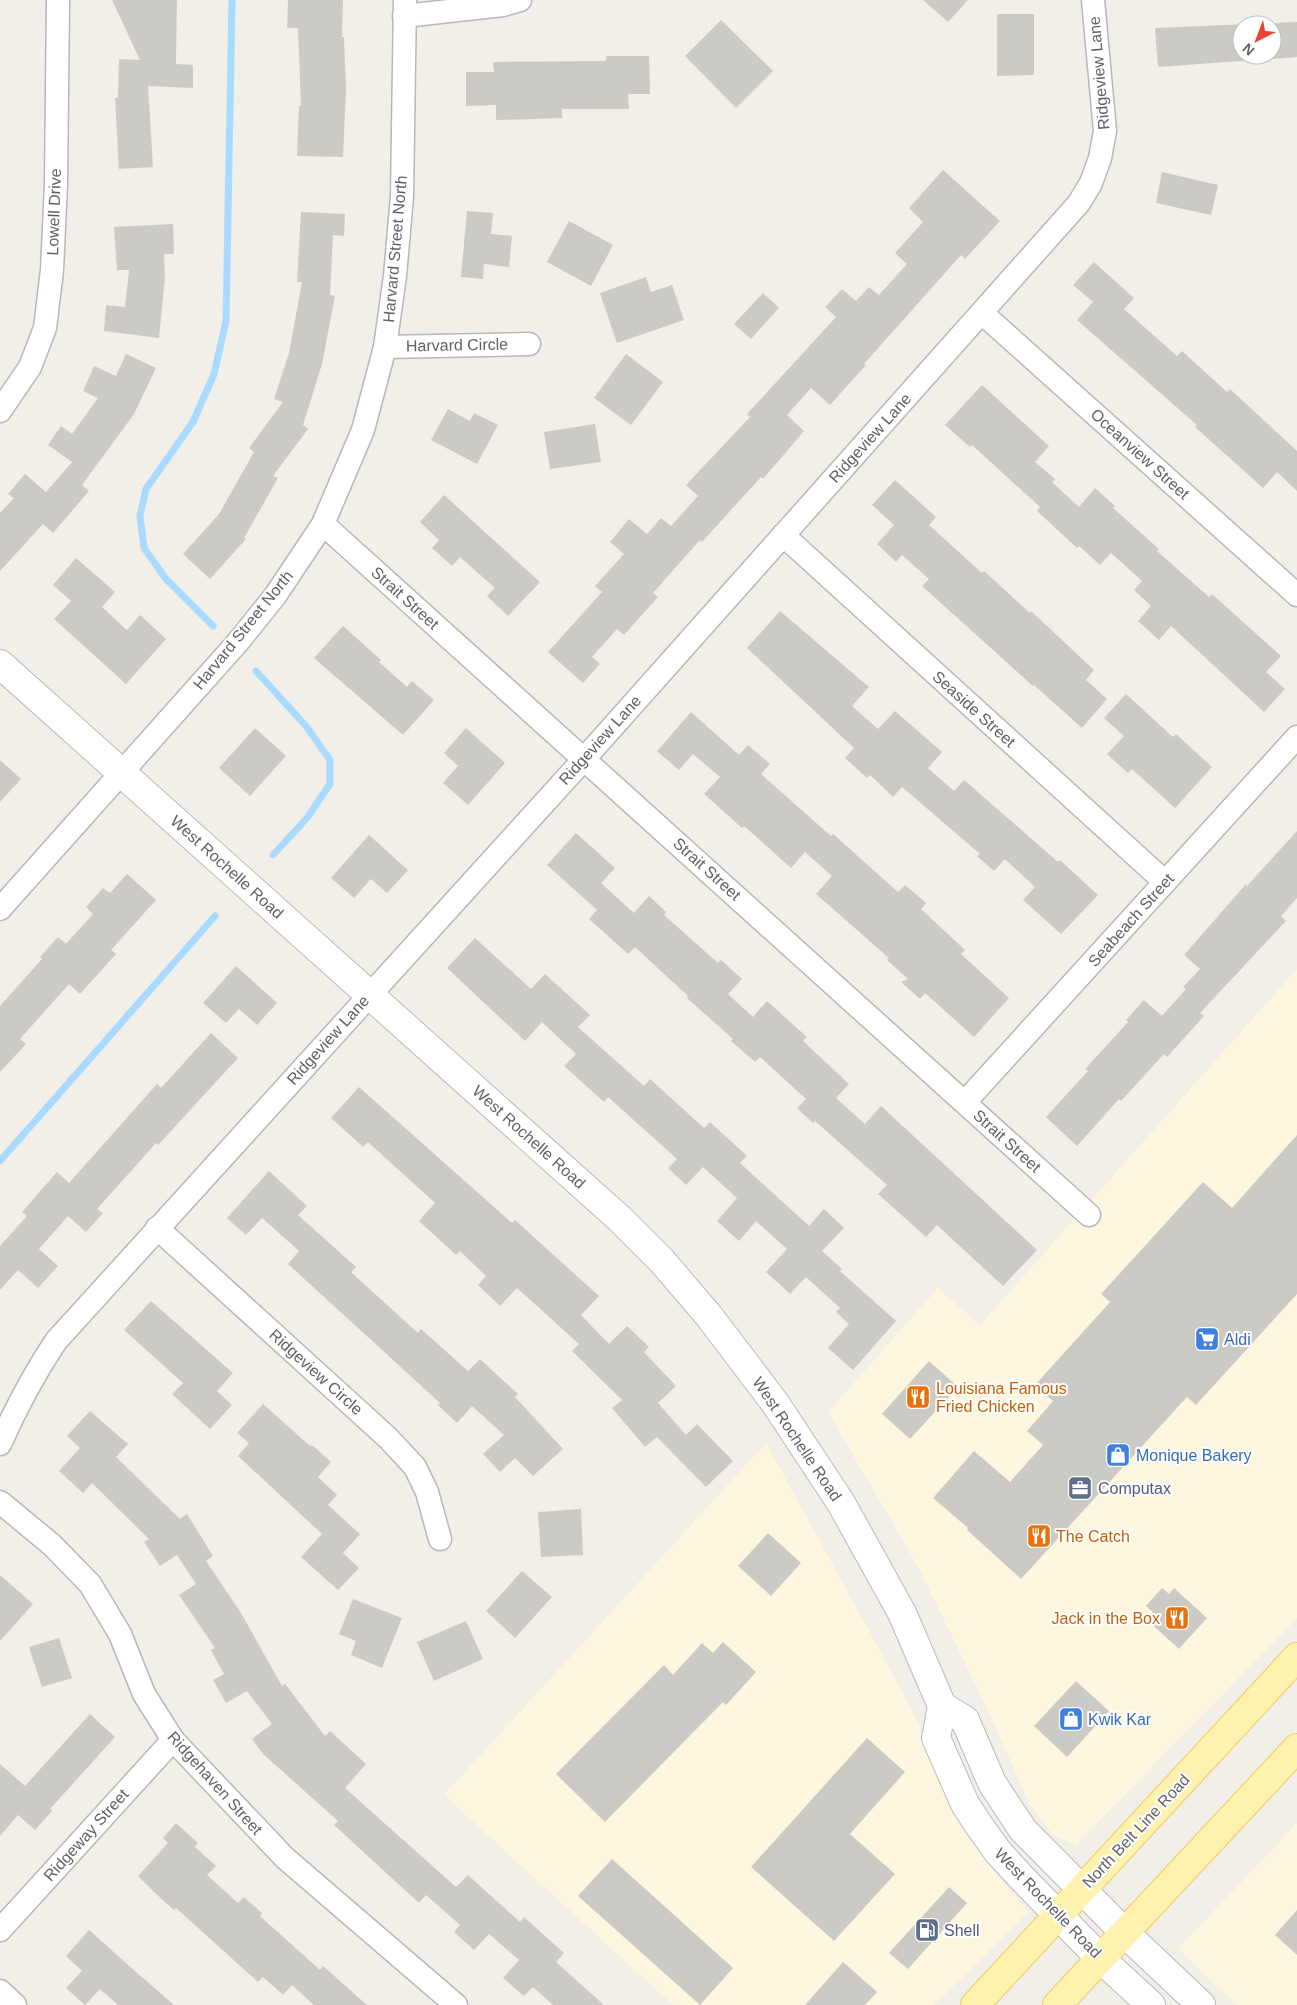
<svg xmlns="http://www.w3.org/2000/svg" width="1297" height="2005" font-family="Arial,sans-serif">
<rect width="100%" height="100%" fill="#f1efe8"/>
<!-- commercial -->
<g fill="#fef7e0">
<path d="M 1297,969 L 1297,1618 L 1076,1845 L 1053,1835 L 1030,1805 L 990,1715 L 920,1570 L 828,1412 L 938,1288 L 980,1325 Z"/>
<path d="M 766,1443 L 903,1693 L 986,1861 L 1028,1912 L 934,2005 L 673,2005 L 444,1795 Z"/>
<path d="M 1297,1823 L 1297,2005 L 1237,2005 L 1178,1949 Z"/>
</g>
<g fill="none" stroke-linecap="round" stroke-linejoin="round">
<!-- stream -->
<g stroke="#aadaff" stroke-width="7">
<path d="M 213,626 L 166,579 L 144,548 L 140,516 L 146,489 L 193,422 L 214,374 L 226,321 L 232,0"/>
<path d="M 256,671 L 306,726 L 330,760 L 330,784 L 307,818 L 273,855"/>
<path d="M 0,1161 L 215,916"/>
</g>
</g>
<!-- building -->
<g fill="#cccac5" fill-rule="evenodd">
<path d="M 112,0 L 177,0 L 176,64 L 193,65 L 193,88 L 148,86 L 153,167 L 119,169 L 115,98 L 118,98 L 119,59 L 140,60 Z"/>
<path d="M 288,0 L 343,0 L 342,37 L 344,37 L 346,90 L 343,157 L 297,156 L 299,106 L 301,106 L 298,28 L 287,28 Z"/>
<path d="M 923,0 L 968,0 L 948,22 Z"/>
<path d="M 997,14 L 1034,14 L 1034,75 L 997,76 Z"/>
<path d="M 721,20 L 773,71 L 736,108 L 685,56 Z"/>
<path d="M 1297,22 L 1297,57 L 1158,67 L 1155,28 ZM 1242,25 L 1272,25 L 1272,55 L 1242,55 Z"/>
<path d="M 606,56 L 649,56 L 650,94 L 628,94 L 629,109 L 562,109 L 562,118 L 496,120 L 496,105 L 466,106 L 466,72 L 494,72 L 493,62 L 606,61 Z"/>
<path d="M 943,170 L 1000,221 L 965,259 L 961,255 L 864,364 L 866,365 L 830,405 L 811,388 L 787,415 L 804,431 L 763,479 L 761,477 L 702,542 L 700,540 L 653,593 L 658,597 L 624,635 L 617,629 L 592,657 L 600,664 L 583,683 L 548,652 L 602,592 L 595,586 L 624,554 L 610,542 L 629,519 L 647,534 L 661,518 L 671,526 L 698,496 L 686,485 L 750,417 L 747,414 L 836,317 L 825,307 L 842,289 L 856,301 L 869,287 L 879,295 L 907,264 L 895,253 L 923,222 L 909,208 Z"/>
<path d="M 1162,172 L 1218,185 L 1211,215 L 1156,203 Z"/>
<path d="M 467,211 L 493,213 L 491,234 L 512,236 L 509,267 L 484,264 L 483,279 L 461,277 Z"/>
<path d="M 301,212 L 345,214 L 344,236 L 333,235 L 330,295 L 335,296 L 322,364 L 303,425 L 308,429 L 273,476 L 278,478 L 244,538 L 246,539 L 210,579 L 183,554 L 219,514 L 254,452 L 249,448 L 283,402 L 274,399 L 289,353 L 302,282 L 297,282 Z"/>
<path d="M 569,221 L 613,245 L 591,286 L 547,262 Z"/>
<path d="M 173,224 L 174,254 L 164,254 L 165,277 L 159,338 L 104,331 L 106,305 L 125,307 L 129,270 L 117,270 L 114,227 Z"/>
<path d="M 1094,262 L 1134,298 L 1124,309 L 1177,356 L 1182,351 L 1227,392 L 1230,389 L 1297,451 L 1297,491 L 1277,472 L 1263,488 L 1195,427 L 1197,425 L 1077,320 L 1093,302 L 1073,285 Z"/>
<path d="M 646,277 L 651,292 L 672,285 L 684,320 L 617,343 L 600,293 Z"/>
<path d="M 763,293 L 779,308 L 751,339 L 734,324 Z"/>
<path d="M 126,354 L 156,368 L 134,414 L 82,485 L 89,491 L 53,533 L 43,524 L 0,571 L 0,513 L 14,498 L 8,494 L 25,474 L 46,492 L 72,462 L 48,445 L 61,426 L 72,434 L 98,398 L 83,391 L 94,366 L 116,376 Z"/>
<path d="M 626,354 L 663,382 L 631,425 L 594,398 Z"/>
<path d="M 982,385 L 1049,446 L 1035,462 L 1055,479 L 1052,482 L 1079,507 L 1095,488 L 1115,506 L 1113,508 L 1159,549 L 1157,551 L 1209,597 L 1212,594 L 1281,656 L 1266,672 L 1285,689 L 1264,712 L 1171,626 L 1159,640 L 1138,621 L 1151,606 L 1134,590 L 1142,581 L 1111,553 L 1100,565 L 1079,546 L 1077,548 L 1037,511 L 1040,507 L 972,445 L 970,447 L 945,425 Z"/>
<path d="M 448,409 L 470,421 L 474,413 L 498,425 L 477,464 L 431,440 Z"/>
<path d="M 595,424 L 601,462 L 550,469 L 544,432 Z"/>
<path d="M 895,480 L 936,517 L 929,525 L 982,573 L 984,571 L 1030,613 L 1031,611 L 1094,670 L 1086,680 L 1107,699 L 1082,728 L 1034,685 L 1033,686 L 922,586 L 929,579 L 902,555 L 896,562 L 877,544 L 894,525 L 872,505 Z"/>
<path d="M 444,495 L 540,582 L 508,616 L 487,596 L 495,588 L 460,557 L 452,566 L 432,548 L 439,540 L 420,522 Z"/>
<path d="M 76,558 L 115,592 L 102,607 L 127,630 L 140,615 L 166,639 L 126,684 L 54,619 L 71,601 L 53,585 Z"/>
<path d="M 780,611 L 869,687 L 852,706 L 878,729 L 895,711 L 942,752 L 928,768 L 954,791 L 964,780 L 1058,862 L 1060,860 L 1098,895 L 1061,934 L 1023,900 L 1035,887 L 1005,859 L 994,871 L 977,856 L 980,854 L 902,787 L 893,797 L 870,775 L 867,778 L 845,758 L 854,748 L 747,648 Z"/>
<path d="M 343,626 L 381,660 L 379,662 L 407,687 L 412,681 L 434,700 L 403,735 L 314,658 Z"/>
<path d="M 1126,694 L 1173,737 L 1176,734 L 1212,767 L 1175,808 L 1132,769 L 1128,773 L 1107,754 L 1124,736 L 1104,718 Z"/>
<path d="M 691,712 L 739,755 L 748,745 L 770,764 L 761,774 L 831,836 L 833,834 L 898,892 L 905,885 L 926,903 L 921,909 L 965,950 L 961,954 L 1009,998 L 974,1037 L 925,993 L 920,999 L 901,982 L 908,979 L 887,960 L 889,958 L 816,894 L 832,876 L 805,852 L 791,868 L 744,826 L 742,828 L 704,794 L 720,777 L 693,754 L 679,770 L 657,751 Z"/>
<path d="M 255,728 L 286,756 L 250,796 L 219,768 Z"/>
<path d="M 466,728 L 505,763 L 468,805 L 443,783 L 458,766 L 444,753 Z"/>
<path d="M 0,760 L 21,779 L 0,802 Z"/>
<path d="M 1297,831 L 1297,898 L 1281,916 L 1286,921 L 1200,1013 L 1204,1016 L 1167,1057 L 1164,1054 L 1121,1101 L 1119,1099 L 1077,1146 L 1046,1117 L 1088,1071 L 1085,1069 L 1128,1022 L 1126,1020 L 1144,1000 L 1162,1016 L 1186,989 L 1183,987 L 1200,969 L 1184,955 L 1246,884 L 1247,886 Z"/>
<path d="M 576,833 L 615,868 L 601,883 L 634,913 L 649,896 L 666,912 L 664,915 L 718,963 L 721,960 L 742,979 L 728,994 L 753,1017 L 767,1001 L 807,1037 L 803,1041 L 849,1084 L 836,1098 L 865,1124 L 881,1106 L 1037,1250 L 1003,1286 L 937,1225 L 926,1237 L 878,1194 L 887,1185 L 815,1121 L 813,1123 L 797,1108 L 806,1099 L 760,1057 L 755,1062 L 731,1041 L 733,1039 L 687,998 L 688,996 L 635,947 L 628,954 L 589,919 L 597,910 L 547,865 Z"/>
<path d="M 369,835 L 408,870 L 387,893 L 371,879 L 354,898 L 331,878 Z"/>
<path d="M 127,874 L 156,900 L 111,950 L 116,954 L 80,994 L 69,984 L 20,1039 L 26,1044 L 0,1072 L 0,1006 L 42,959 L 40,957 L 58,937 L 66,944 L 93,914 L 86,907 L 103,888 L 110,893 Z"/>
<path d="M 475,938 L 531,989 L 545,974 L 590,1015 L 578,1027 L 644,1086 L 650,1079 L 704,1128 L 710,1122 L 747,1156 L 740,1163 L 809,1226 L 824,1209 L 844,1228 L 822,1251 L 842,1269 L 840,1271 L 896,1321 L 853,1370 L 828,1348 L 849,1324 L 836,1312 L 840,1308 L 806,1277 L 790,1294 L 766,1272 L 787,1249 L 756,1221 L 739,1241 L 717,1221 L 737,1198 L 703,1167 L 686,1185 L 668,1168 L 677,1159 L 608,1097 L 604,1102 L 564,1066 L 576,1054 L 542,1022 L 525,1041 L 447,968 Z"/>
<path d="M 236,966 L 277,1003 L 257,1025 L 239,1009 L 226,1023 L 203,1003 Z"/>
<path d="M 211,1033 L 238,1058 L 158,1145 L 156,1143 L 97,1209 L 103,1213 L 86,1232 L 68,1216 L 39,1249 L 58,1266 L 38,1288 L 18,1270 L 0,1290 L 0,1246 L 27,1216 L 22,1212 L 57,1172 L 69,1183 L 157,1084 L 161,1088 Z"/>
<path d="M 359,1087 L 512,1223 L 515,1220 L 599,1296 L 581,1315 L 609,1344 L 627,1326 L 649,1347 L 644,1352 L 676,1386 L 658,1403 L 686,1435 L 697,1424 L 733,1461 L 706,1487 L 657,1437 L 645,1447 L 612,1408 L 622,1400 L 572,1351 L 579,1344 L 517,1288 L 500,1306 L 478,1285 L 486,1276 L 460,1251 L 456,1255 L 419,1221 L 435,1203 L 368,1142 L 363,1147 L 331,1118 Z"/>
<path d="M 1297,1135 L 1297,1294 L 1196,1405 L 1187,1397 L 1021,1579 L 967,1530 L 968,1528 L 933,1498 L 974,1451 L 1010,1482 L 1043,1445 L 1027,1431 L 1053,1401 L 1035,1385 L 1110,1302 L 1101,1294 L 1203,1182 L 1232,1208 Z"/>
<path d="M 269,1171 L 307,1206 L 298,1215 L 356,1267 L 351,1272 L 418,1333 L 421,1329 L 468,1371 L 480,1359 L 518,1394 L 515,1397 L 563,1449 L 533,1476 L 515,1458 L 500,1472 L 483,1454 L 504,1435 L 472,1406 L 457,1423 L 438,1405 L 440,1403 L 288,1264 L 299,1251 L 262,1218 L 246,1235 L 227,1218 Z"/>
<path d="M 151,1301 L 233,1373 L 217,1391 L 232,1405 L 210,1429 L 172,1394 L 183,1383 L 124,1330 Z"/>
<path d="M 929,1361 L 958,1387 L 910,1439 L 882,1414 Z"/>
<path d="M 263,1404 L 310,1446 L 312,1445 L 331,1462 L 318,1477 L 337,1495 L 328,1505 L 360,1534 L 343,1553 L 359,1568 L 338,1590 L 301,1557 L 322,1534 L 238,1456 L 249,1443 L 237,1433 Z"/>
<path d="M 90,1411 L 128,1444 L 116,1457 L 180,1519 L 187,1514 L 213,1556 L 206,1561 L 241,1613 L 282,1686 L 285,1684 L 325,1736 L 330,1731 L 366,1764 L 345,1788 L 456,1887 L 468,1875 L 520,1922 L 524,1917 L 564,1953 L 556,1962 L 604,2005 L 553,2005 L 533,1987 L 524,1996 L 503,1978 L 519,1960 L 489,1934 L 474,1950 L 454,1932 L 460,1925 L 426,1895 L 419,1903 L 334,1825 L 338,1821 L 263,1754 L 252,1739 L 272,1724 L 247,1691 L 226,1703 L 213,1680 L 224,1674 L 211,1650 L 215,1648 L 179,1595 L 196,1584 L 177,1555 L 160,1566 L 144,1542 L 149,1539 L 92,1483 L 83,1493 L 59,1471 L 80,1448 L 67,1436 Z"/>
<path d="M 581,1509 L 583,1555 L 541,1557 L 538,1512 Z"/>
<path d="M 768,1533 L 801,1563 L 771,1596 L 738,1566 Z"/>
<path d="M 522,1571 L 552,1597 L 515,1638 L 486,1611 Z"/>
<path d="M 0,1575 L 33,1604 L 0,1641 Z"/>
<path d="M 1162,1588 L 1169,1594 L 1174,1588 L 1207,1618 L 1179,1649 L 1146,1619 L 1153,1612 L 1146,1606 Z"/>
<path d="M 353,1599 L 402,1618 L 382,1668 L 351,1655 L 356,1641 L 339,1634 Z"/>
<path d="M 466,1621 L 483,1659 L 434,1681 L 417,1642 Z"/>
<path d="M 59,1638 L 72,1678 L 42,1687 L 29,1647 Z"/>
<path d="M 723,1642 L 756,1672 L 726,1705 L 723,1702 L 605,1822 L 556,1774 L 664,1665 L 673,1675 L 702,1643 L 713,1653 Z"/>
<path d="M 1076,1681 L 1109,1711 L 1067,1757 L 1034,1726 Z"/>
<path d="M 90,1714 L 115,1737 L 50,1809 L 52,1811 L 35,1830 L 18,1815 L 0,1836 L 0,1764 L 25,1786 Z"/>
<path d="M 867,1738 L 905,1772 L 850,1834 L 895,1874 L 834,1941 L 751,1867 Z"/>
<path d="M 176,1823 L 198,1843 L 195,1847 L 216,1866 L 207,1875 L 238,1903 L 244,1897 L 262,1913 L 260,1916 L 320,1970 L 323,1966 L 367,2005 L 314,2005 L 292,1985 L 283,1995 L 263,1977 L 258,1982 L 176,1908 L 174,1910 L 155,1893 L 138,1876 L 168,1843 L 163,1838 Z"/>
<path d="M 612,1859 L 733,1968 L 700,2005 L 578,1896 Z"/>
<path d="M 949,1887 L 967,1903 L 908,1969 L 889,1953 Z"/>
<path d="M 1297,1910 L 1297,1955 L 1275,1935 Z"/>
<path d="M 89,1930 L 136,1972 L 174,2005 L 118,2005 L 100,1989 L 85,2005 L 66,1988 L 82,1971 L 66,1956 Z"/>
<path d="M 843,1962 L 877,1992 L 865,2005 L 805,2005 Z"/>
</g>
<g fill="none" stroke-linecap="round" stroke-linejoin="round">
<defs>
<g id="street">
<path d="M 404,16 L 503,5 L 520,0"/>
<path d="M 982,313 L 1297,595"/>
<path d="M 385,347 L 529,344"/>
<path d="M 0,411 L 30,367 L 45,328 L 52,270 L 56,184 L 58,0"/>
<path d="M 323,524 L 1089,1215"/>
<path d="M 783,535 L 1165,882"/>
<path d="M 0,909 L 238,642 L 275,596 L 323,524 L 363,430 L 385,347 L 395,276 L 402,196 L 405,0"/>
<path d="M 965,1102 L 1297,737"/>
<path d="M 157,1228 L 388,1438 L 415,1467 L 427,1492 L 440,1539"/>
<path d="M 0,1444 C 16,1408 34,1374 56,1341 L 585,758 L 1079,203 L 1091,183 L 1100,158 L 1105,131 L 1093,0"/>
<path d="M 0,1502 L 52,1545 L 90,1584 L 120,1634 L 144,1694 L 173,1740 L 285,1858 L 456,2005"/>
<path d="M 0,1930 L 173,1740"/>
<path d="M 0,1991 L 15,2005"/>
</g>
<g id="secondary">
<path d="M 0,664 L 620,1219 L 662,1261 L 709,1316 L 775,1403 L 841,1503 L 902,1613 L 942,1706 L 936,1738 L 965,1804 L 978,1824 L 998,1852 L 1020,1876 L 1101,1959 L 1151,2005"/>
<path d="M 942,1706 L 965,1720 L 992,1783 L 1023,1830 L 1125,1933 L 1201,2005"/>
</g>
<g id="primary">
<path d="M 975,2005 L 1297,1657"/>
<path d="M 1057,2005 L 1297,1748"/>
</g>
</defs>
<!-- street casing -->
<use href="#street" stroke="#b5b8bc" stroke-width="25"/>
<!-- secondary casing -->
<use href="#secondary" stroke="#b6babf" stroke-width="30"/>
<!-- primary casing -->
<use href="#primary" stroke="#f2c960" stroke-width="30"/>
<!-- street -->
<use href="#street" stroke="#fff" stroke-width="22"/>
<!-- secondary -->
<use href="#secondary" stroke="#fff" stroke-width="28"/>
<!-- primary -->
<use href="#primary" stroke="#fff2af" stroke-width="28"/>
</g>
<!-- icons -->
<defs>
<symbol id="supermarket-square" viewBox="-11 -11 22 22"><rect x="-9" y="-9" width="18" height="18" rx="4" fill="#3f7fe0" stroke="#fff"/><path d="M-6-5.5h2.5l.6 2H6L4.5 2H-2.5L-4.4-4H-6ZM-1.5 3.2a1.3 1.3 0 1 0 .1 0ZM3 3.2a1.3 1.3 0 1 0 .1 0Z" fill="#fff"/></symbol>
<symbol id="restaurant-square" viewBox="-11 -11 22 22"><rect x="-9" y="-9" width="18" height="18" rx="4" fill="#e8710a" stroke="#fff"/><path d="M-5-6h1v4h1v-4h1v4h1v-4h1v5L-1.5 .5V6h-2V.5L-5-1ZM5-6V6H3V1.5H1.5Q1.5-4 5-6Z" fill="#fff"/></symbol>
<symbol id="shop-square" viewBox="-11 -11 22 22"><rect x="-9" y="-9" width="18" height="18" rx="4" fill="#3f7fe0" stroke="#fff"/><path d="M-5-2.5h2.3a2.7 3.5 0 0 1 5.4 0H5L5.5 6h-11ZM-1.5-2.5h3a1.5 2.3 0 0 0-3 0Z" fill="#fff"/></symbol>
<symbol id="office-square" viewBox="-11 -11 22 22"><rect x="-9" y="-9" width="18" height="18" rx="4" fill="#5c6f8a" stroke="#fff"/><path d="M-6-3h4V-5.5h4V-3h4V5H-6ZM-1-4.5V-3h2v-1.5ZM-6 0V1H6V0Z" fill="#fff"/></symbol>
<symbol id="fuel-square" viewBox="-11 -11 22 22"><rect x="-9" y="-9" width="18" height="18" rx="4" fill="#5c6f8a" stroke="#fff"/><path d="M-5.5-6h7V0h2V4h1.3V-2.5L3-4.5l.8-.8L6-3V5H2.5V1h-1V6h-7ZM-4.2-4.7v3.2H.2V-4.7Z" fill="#fff"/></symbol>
</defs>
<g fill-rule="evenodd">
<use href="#supermarket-square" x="1193" y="1325" width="28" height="28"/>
<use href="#restaurant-square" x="904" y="1383" width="28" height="28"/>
<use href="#shop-square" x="1104" y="1441" width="28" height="28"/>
<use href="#office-square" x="1066" y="1474" width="28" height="28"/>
<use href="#restaurant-square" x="1025" y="1522" width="28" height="28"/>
<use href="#restaurant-square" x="1163" y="1604" width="28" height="28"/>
<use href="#shop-square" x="1057" y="1705" width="28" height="28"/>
<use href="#fuel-square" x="913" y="1916" width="28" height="28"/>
</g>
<g text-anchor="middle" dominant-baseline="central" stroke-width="4" stroke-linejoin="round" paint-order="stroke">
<!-- street labels -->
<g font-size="16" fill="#5f6368" stroke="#fff">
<text transform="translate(1099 73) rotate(-95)">Ridgeview Lane</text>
<text transform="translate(54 212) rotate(-88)">Lowell Drive</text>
<text transform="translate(395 249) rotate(-85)">Harvard Street North</text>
<text transform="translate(457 345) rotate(-1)">Harvard Circle</text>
<text transform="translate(870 438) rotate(-48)">Ridgeview Lane</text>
<text transform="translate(1140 454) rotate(42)">Oceanview Street</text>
<text transform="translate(405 598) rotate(42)">Strait Street</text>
<text transform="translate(243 630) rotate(-51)">Harvard Street North</text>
<text transform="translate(974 709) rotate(42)">Seaside Street</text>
<text transform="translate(600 740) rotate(-48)">Ridgeview Lane</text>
<text transform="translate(227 867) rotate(42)">West Rochelle Road</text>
<text transform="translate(707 869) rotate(42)">Strait Street</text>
<text transform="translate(1131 920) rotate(-48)">Seabeach Street</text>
<text transform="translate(328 1040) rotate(-48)">Ridgeview Lane</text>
<text transform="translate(529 1137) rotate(42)">West Rochelle Road</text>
<text transform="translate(1007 1141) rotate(42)">Strait Street</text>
<text transform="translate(316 1372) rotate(42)">Ridgeview Circle</text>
<text transform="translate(797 1439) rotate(56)">West Rochelle Road</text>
<text transform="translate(215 1783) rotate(48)">Ridgehaven Street</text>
<text transform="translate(1136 1831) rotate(-47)">North Belt Line Road</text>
<text transform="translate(86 1835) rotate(-48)">Ridgeway Street</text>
<text transform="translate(1048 1903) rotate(46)">West Rochelle Road</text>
</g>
<!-- shop labels -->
<g font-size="16" fill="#366cbe" stroke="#fff" text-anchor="start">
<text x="1224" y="1339">Aldi</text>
<text x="1136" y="1455">Monique Bakery</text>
<text x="1088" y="1719">Kwik Kar</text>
</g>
<!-- food labels -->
<g font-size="16" fill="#c56008" stroke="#fff" text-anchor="start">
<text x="936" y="1388">Louisiana Famous<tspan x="936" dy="18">Fried Chicken</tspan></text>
<text x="1056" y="1536">The Catch</text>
<text x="1160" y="1618" text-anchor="end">Jack in the Box</text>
</g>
<!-- service labels -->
<g font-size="16" fill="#4e5e75" stroke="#fff" text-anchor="start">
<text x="1098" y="1488">Computax</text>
<text x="944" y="1930">Shell</text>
</g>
</g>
<!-- north arrow -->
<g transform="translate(1257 40) rotate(222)"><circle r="24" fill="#ffffff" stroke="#bfc1c3"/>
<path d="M0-4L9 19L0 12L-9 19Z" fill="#ea4335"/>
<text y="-8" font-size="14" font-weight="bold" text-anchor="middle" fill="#5f6368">N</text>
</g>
</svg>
